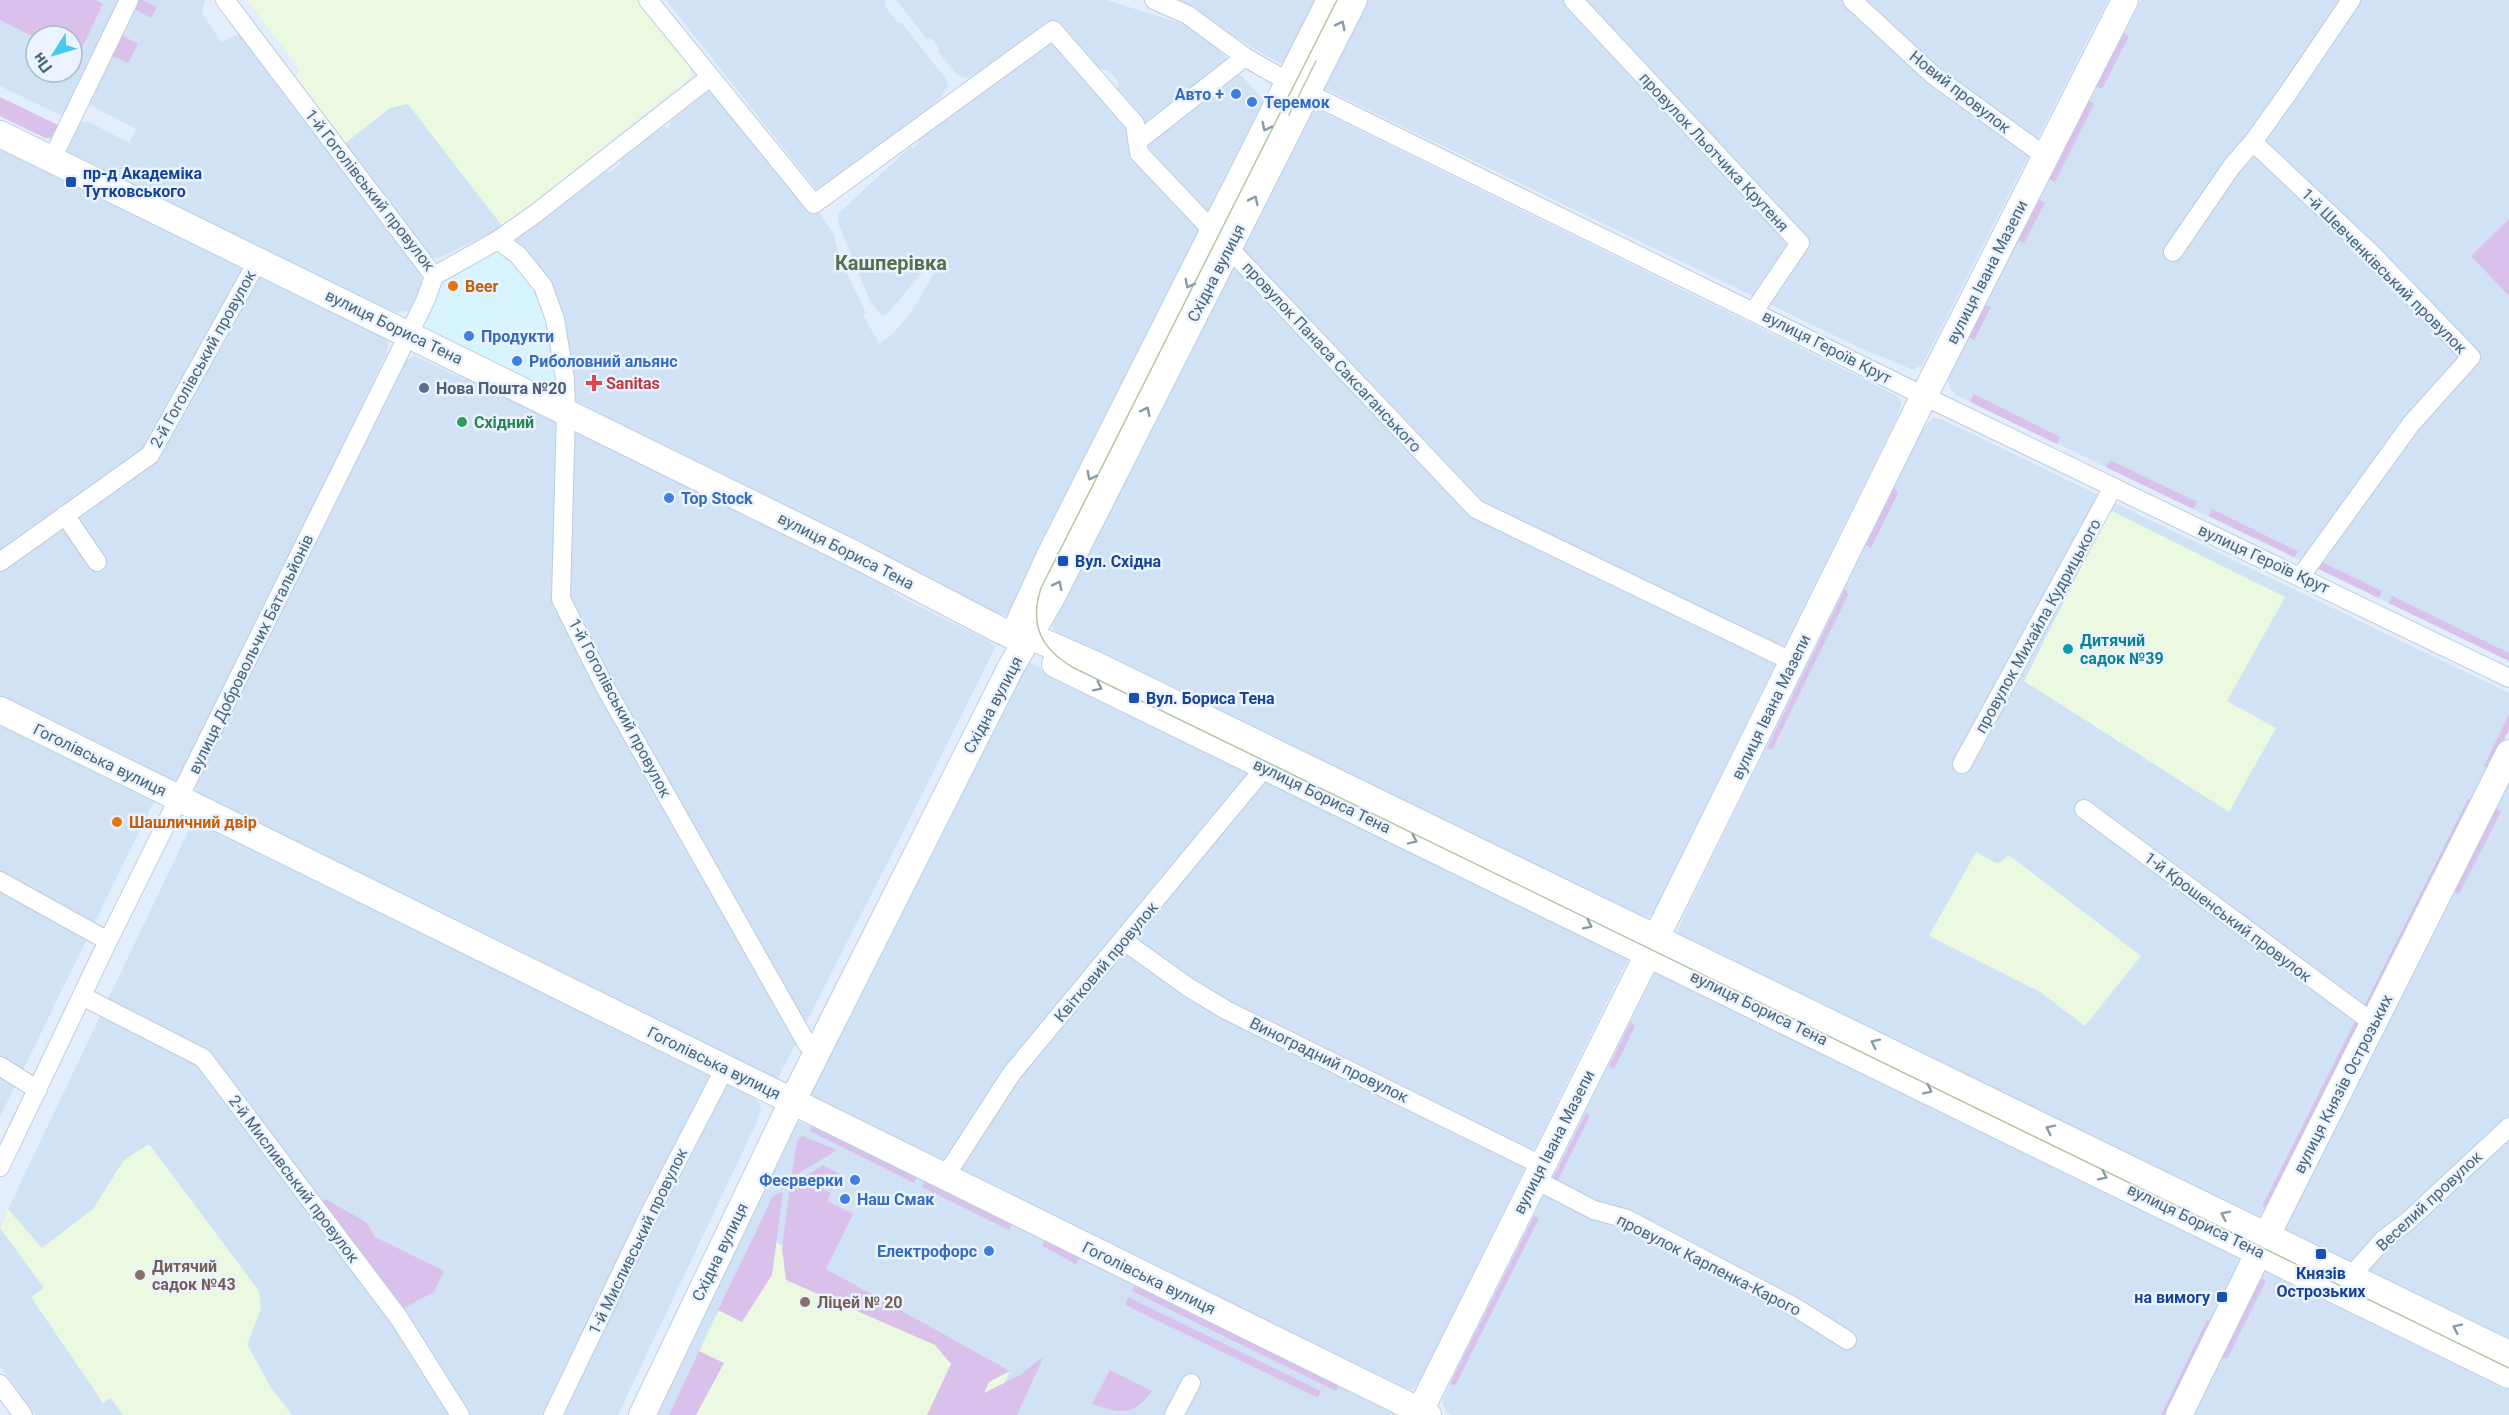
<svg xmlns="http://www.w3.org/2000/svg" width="2509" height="1415" font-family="Roboto,sans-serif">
<rect width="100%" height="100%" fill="#e3eefd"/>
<!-- residential -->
<g fill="#d1e2f5" fill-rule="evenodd">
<path d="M 0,0 L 125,0 L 64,115 L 58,114 L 0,86 ZM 36,36 L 72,36 L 72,72 L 36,72 Z"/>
<path d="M 134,0 L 205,0 L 202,13 L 221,42 L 241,33 L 417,266 L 425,288 L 411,311 L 388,312 L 62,152 L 79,122 L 89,122 L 129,143 L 136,129 L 88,104 Z"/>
<path d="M 666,0 L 884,0 L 886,3 L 884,5 L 898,23 L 902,23 L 927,55 L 946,79 L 948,87 L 940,98 L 872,159 L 824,193 L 816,189 L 791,158 Z"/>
<path d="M 896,0 L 1107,0 L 1195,28 L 1231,62 L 1150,123 L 1144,122 L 1117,92 L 1118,81 L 1109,71 L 1098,68 L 1073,43 L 1027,41 L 968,78 L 957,75 L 938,52 L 939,48 L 931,38 L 926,38 Z"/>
<path d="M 1172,0 L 1323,0 L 1285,63 L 1279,63 Z"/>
<path d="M 1361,0 L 2108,0 L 1922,365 L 1913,370 L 1858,347 L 1323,88 Z"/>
<path d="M 2141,0 L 2509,0 L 2509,661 L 1956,395 L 1950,389 L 1948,380 L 1963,347 Z"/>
<path d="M 1047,44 L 1055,45 L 1071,55 L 1208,230 L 1010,615 L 999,614 L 572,402 L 549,286 L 514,239 L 604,166 L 609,173 L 621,164 L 618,158 L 660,126 L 669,128 L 673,115 L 708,89 L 716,93 L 823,218 L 833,233 L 842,263 L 866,313 L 863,316 L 880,344 L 891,335 L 910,314 L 935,272 L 928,266 L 888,313 L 882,316 L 870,301 L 859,274 L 838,223 L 839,213 L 910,147 L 914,148 L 919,142 L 918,137 Z"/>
<path d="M 1234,74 L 1242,76 L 1268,105 L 1213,221 L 1157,159 L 1148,146 L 1152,138 Z"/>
<path d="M 408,104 L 503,227 L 439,258 L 428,256 L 344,144 L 390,108 Z"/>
<path d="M 1312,110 L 1318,110 L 1896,395 L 1902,402 L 1896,419 L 1653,913 L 1645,921 L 1060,638 L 1052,627 L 1050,622 Z"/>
<path d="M 0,145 L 387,338 L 389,342 L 385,357 L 196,755 L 184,776 L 172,782 L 0,698 Z"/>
<path d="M 415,356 L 464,379 L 476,379 L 867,572 L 898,596 L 989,641 L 994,646 L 995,648 L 926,787 L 777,1080 L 198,794 L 195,785 L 199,775 L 406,360 Z"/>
<path d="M 1933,418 L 1941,419 L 2509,693 L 2509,730 L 2267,1213 L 2261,1218 L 2257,1219 L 1678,937 L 1678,930 L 1689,905 L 1923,428 Z"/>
<path d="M 1030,663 L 1626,951 L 1629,957 L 1421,1379 L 1414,1388 L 1405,1390 L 812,1099 L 809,1091 L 1027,664 Z"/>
<path d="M 0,722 L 155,799 L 0,1117 Z"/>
<path d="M 2509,776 L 2509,1347 L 2286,1233 L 2284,1228 Z"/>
<path d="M 194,819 L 750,1095 L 760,1103 L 761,1110 L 755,1126 L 618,1415 L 36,1415 L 0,1366 L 0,1226 Z"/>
<path d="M 1657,972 L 2241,1253 L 2242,1262 L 2167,1415 L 1451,1415 L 1447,1413 L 1442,1402 L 1459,1365 L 1652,978 Z"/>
<path d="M 801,1122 L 812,1126 L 1360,1394 L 1391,1410 L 1395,1415 L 654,1415 L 793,1126 Z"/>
<path d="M 2264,1269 L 2509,1382 L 2509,1415 L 2191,1415 Z"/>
</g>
<!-- commercial -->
<path fill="#d6f3fe" d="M 492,250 L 504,252 L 545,302 L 554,335 L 557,395 L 423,329 L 438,295 L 452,273 Z"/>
<!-- education -->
<g fill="#eaf9e0">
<path d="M 247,0 L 640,0 L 688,59 L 691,77 L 503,227 L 408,104 L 390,108 L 344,144 L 293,79 L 300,70 Z"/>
<path d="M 2110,510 L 2285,597 L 2227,701 L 2276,728 L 2229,812 L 2024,681 Z"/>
<path d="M 1976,852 L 1998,864 L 2009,855 L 2141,956 L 2085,1026 L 2040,992 L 1929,936 Z"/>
<path d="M 149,1144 L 259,1291 L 261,1309 L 247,1344 L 271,1388 L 292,1415 L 123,1415 L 111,1398 L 103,1403 L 31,1297 L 44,1288 L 0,1228 L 8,1209 L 42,1248 L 93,1209 L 124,1160 Z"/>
<path d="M 756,1231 L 1010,1371 L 990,1415 L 669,1415 Z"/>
</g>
<!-- green -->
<g fill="#d9c1eb">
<path d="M 0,0 L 96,0 L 103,4 L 77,58 L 72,56 L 72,36 L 36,36 L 36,38 L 0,20 Z"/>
<path d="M 136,0 L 142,0 L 157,7 L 151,18 L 132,8 Z"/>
<path d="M 2124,33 L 2129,36 L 2102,89 L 2096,86 Z"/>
<path d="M 119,34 L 138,44 L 128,63 L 109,54 Z"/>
<path d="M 0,97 L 58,125 L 51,138 L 45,138 L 0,116 Z"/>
<path d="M 2089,101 L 2094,104 L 2055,182 L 2049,179 Z"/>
<path d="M 2039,200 L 2045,203 L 2024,243 L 2018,240 Z"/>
<path d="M 2509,219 L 2509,296 L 2471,256 Z"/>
<path d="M 1985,305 L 1991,307 L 1974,340 L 1968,337 Z"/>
<path d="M 1974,394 L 2060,437 L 2057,444 L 1970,402 Z"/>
<path d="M 2110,460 L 2197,502 L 2193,509 L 2106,467 Z"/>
<path d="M 1894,487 L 1898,493 L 1871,548 L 1866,545 Z"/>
<path d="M 2212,509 L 2299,552 L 2294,557 L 2209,516 Z"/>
<path d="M 2316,559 L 2382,591 L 2379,598 L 2313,566 Z"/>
<path d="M 1845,589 L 1848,595 L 1772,750 L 1767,748 Z"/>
<path d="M 2392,596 L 2509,653 L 2509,661 L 2389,603 Z"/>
<path d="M 2509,714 L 2509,730 L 2489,769 L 2484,766 Z"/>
<path d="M 2468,799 L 2473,801 L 2367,1014 L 2362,1010 Z"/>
<path d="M 2493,807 L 2501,812 L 2459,894 L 2451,890 Z"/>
<path d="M 2357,1017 L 2363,1020 L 2269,1209 L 2262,1206 Z"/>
<path d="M 1631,1021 L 1635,1026 L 1614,1069 L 1609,1066 Z"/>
<path d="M 1586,1113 L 1590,1115 L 1557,1182 L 1552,1180 Z"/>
<path d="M 812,1126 L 917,1177 L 914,1183 L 810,1131 Z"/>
<path d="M 802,1136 L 837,1150 L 791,1178 L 797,1141 Z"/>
<path d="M 823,1165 L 840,1174 L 832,1190 L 804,1177 Z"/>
<path d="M 801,1179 L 831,1193 L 827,1201 L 853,1214 L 826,1269 L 1010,1371 L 989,1382 L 984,1393 L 1020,1375 L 1044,1356 L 1017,1415 L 927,1415 L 951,1364 L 935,1345 L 786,1280 L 782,1248 L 790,1186 Z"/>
<path d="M 925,1181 L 1012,1224 L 1009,1230 L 922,1187 Z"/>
<path d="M 783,1192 L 772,1275 L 742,1322 L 718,1310 L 773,1196 Z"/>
<path d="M 325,1199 L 366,1222 L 375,1237 L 444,1271 L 434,1292 L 400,1310 L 320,1205 Z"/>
<path d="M 1534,1216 L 1539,1218 L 1455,1386 L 1450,1384 Z"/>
<path d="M 1045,1240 L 1080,1257 L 1076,1264 L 1042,1246 Z"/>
<path d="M 2259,1277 L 2266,1281 L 2227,1359 L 2220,1356 Z"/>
<path d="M 1135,1284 L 1339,1384 L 1336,1391 L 1132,1291 Z"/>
<path d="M 1128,1297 L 1321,1391 L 1318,1398 L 1125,1305 Z"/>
<path d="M 2207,1320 L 2213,1323 L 2167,1415 L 2161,1415 Z"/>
<path d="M 699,1351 L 724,1363 L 696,1415 L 669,1415 Z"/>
<path d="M 1110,1370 L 1152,1391 C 1135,1415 1123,1415 1092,1404 Z"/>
</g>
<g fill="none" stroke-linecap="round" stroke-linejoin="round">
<defs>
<g id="street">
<path d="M 225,0 L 434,276 L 498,240 L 518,255 L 543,286 L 555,319 L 565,379 L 566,412 L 561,599 L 604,685 L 807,1044"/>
<path d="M 648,0 L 814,204 L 1053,30 L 1135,124 L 1139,153 L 1476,509 L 1793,662"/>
<path d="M 1154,0 L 1188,15 L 1245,57 L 1302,90 L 1924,396 L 2509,678"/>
<path d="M 1573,0 L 1800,243 L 1754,311"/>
<path d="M 1852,0 L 1933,75 L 2045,156"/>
<path d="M 1138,141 L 1245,57"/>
<path d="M 2253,142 L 2371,253 L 2471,357 L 2411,424 L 2301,576"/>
<path d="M 52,159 L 129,0"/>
<path d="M 498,240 L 535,214 L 710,77"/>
<path d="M 2173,252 L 2232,166 L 2253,142 L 2288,93 L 2351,0"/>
<path d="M 65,515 L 97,562"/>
<path d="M 0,562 L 150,455 L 258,260"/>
<path d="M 1962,764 L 2113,487"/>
<path d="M 2084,809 L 2373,1023"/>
<path d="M 0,881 L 108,941"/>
<path d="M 1124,941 L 1188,987 L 1226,1010 L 1543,1166"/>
<path d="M 82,996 L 203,1058 L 399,1318 L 460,1415"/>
<path d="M 0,1066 L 38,1090"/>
<path d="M 0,1167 L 108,941 L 426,299 L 434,276"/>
<path d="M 944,1178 L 1012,1073 L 1272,759"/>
<path d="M 1536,1180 L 1594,1210 L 1627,1219 L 1798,1309 L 1847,1340"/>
<path d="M 2351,1276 L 2384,1239 L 2407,1222 L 2509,1127"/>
<path d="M 0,1384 L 23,1415"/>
<path d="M 553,1415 L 650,1213 L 725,1068"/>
<path d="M 1174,1415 L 1191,1383"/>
</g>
<g id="secondary">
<path d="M 0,134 L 858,556 L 998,629 L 1013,636 L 1030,636 L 1096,665 L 2509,1354"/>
<path d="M 1013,636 L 1050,555 L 1330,0"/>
<path d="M 1055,664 L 2509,1375"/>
<path d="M 0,710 L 1428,1415"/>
<path d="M 642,1415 L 792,1102 L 1011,667 L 1052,597 L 1354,0"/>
<path d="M 1418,1415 L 1654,942 L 1924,396 L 2125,0"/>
<path d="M 2179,1415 L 2275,1219 L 2509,753"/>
</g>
</defs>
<!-- street casing -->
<use href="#street" stroke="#b9cddd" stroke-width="20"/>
<!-- secondary casing -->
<use href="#secondary" stroke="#b7cfe2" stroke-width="28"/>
<!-- street -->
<use href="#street" stroke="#fff" stroke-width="18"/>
<!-- secondary -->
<use href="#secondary" stroke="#fff" stroke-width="26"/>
<!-- tram -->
<g stroke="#b4c7a1" stroke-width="1.5">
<path d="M 1337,0 L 1041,588 C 1029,625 1041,649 1074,668 L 2509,1368"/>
<path d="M 1289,115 L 1316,61"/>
</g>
</g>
<!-- one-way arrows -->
<defs><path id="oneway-chevron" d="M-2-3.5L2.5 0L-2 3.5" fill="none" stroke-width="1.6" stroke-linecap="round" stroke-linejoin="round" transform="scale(1.5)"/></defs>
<g stroke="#889ca6">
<use href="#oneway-chevron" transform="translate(1341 25) rotate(-63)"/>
<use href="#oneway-chevron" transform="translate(1266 127) rotate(116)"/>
<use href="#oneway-chevron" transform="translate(1254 200) rotate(-64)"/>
<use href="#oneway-chevron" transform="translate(1189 284) rotate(117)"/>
<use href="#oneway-chevron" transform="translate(1146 411) rotate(-63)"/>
<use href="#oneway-chevron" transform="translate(1091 476) rotate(117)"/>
<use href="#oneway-chevron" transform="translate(1058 585) rotate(-63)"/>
<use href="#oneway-chevron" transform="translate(1098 687) rotate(26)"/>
<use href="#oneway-chevron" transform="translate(1413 840) rotate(26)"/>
<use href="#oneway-chevron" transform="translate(1588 925) rotate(26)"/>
<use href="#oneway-chevron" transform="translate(1875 1043) rotate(-154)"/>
<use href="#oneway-chevron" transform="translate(1928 1090) rotate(26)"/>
<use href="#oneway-chevron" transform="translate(2050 1129) rotate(-154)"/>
<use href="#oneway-chevron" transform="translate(2103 1176) rotate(26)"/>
<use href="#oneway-chevron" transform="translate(2225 1215) rotate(-154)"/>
<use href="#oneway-chevron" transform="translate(2457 1328) rotate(-154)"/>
</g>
<!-- markers -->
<g fill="#3f7fe0" stroke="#eaf3ff" stroke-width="2">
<circle cx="1236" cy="94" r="6"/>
<circle cx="1252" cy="102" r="6"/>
<circle cx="469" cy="336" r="6"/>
<circle cx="517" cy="361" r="6"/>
<circle cx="669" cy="498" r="6"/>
<circle cx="855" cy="1180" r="6"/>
<circle cx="845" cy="1199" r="6"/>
<circle cx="989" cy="1251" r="6"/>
</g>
<g fill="#1a4fb4" stroke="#eaf3ff" stroke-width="2">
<rect x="65" y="176" width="12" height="12" rx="3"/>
<rect x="1057" y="555" width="12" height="12" rx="3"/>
<rect x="1128" y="692" width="12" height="12" rx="3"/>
<rect x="2315" y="1248" width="12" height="12" rx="3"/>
<rect x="2216" y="1291" width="12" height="12" rx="3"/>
</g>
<g fill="#e8710a" stroke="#eaf3ff" stroke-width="2">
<circle cx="453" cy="286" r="6"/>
<circle cx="117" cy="822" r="6"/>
</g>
<path fill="#e0444e" stroke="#eaf3ff" stroke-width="2" d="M591 374h6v6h6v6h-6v6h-6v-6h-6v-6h6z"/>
<circle fill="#5c6f8a" stroke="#eaf3ff" stroke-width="2" cx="424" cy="388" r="6"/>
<circle fill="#2e9e5b" stroke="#eaf3ff" stroke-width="2" cx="462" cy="422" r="6"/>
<circle fill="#0f9aa8" stroke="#eaf3ff" stroke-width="2" cx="2068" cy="649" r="6"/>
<g fill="#8d6e63" stroke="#eaf3ff" stroke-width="2">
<circle cx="140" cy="1275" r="6"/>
<circle cx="805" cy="1302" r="6"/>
</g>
<g text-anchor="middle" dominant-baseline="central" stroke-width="5" stroke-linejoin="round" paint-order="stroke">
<!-- street labels -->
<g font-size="16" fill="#486776" stroke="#eaf3ff">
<text transform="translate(1960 92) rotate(38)">Новий провулок</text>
<text transform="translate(1714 152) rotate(47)">провулок Льотчика Крутеня</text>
<text transform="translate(370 190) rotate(52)">1-й Гоголівський провулок</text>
<text transform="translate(2384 271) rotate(45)">1-й Шевченківський провулок</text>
<text transform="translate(1987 272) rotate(-63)">вулиця Івана Мазепи</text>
<text transform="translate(1216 273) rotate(-63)">Східна вулиця</text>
<text transform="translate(394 327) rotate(26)">вулиця Бориса Тена</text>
<text transform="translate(1827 347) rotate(27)">вулиця Героїв Крут</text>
<text transform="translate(1332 357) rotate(47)">провулок Панаса Саксаганського</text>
<text transform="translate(203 359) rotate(-61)">2-й Гоголівський провулок</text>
<text transform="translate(846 551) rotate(27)">вулиця Бориса Тена</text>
<text transform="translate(2264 559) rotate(25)">вулиця Героїв Крут</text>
<text transform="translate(2038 626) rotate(-61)">провулок Михайла Кудрицького</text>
<text transform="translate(251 654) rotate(-64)">вулиця Добровольчих Батальйонів</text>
<text transform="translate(993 705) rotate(-62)">Східна вулиця</text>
<text transform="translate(1771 707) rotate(-64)">вулиця Івана Мазепи</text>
<text transform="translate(620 708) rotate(62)">1-й Гоголівський провулок</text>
<text transform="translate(100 760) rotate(26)">Гоголівська вулиця</text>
<text transform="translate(1322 796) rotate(26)">вулиця Бориса Тена</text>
<text transform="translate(2228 917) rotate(37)">1-й Крошенський провулок</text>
<text transform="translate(1106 962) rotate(-50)">Квітковий провулок</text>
<text transform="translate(1759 1008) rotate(26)">вулиця Бориса Тена</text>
<text transform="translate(1329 1060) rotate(26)">Виноградний провулок</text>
<text transform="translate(714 1063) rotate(26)">Гоголівська вулиця</text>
<text transform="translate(2343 1084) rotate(-63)">вулиця Князів Острозьких</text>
<text transform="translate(1554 1142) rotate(-63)">вулиця Івана Мазепи</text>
<text transform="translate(294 1179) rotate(53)">2-й Мисливський провулок</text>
<text transform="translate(2429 1201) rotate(-43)">Веселий провулок</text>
<text transform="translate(2196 1221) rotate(26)">вулиця Бориса Тена</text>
<text transform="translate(638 1241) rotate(-64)">1-й Мисливський провулок</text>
<text transform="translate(720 1252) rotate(-64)">Східна вулиця</text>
<text transform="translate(1709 1265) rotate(27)">провулок Карпенка-Карого</text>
<text transform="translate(1149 1278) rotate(26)">Гоголівська вулиця</text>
</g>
<!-- shop labels -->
<g font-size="16" font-weight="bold" fill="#366cbe" stroke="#eaf3ff" text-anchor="start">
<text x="1224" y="94" text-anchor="end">Авто +</text>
<text x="1264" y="102">Теремок</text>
<text x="481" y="336">Продукти</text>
<text x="529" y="361">Риболовний альянс</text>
<text x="681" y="498">Top Stock</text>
<text x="843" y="1180" text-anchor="end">Феєрверки</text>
<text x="857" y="1199">Наш Смак</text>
<text x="977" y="1251" text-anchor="end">Електрофорс</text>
</g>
<!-- transit labels -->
<g font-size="16" font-weight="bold" fill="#164399" stroke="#eaf3ff" text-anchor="start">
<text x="83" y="173">пр-д Академіка<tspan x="83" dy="18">Тутковського</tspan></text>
<text x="1075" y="561">Вул. Східна</text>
<text x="1146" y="698">Вул. Бориса Тена</text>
<text x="2321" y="1273" text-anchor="middle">Князів<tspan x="2321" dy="18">Острозьких</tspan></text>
<text x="2210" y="1297" text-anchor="end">на вимогу</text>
</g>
<!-- food labels -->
<g font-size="16" font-weight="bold" fill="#c56008" stroke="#eaf3ff" text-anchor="start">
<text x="465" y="286">Beer</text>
<text x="129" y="822">Шашличний двір</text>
</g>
<!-- health labels -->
<g font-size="16" font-weight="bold" fill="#be3a42" stroke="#eaf3ff" text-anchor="start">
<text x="606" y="383">Sanitas</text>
</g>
<!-- service labels -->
<g font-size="16" font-weight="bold" fill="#4e5e75" stroke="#eaf3ff" text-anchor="start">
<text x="436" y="388">Нова Пошта №20</text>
</g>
<!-- leisure labels -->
<g font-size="16" font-weight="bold" fill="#27864d" stroke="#eaf3ff" text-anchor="start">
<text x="474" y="422">Східний</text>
</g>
<!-- culture labels -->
<g font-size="16" font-weight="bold" fill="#0d838f" stroke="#eaf3ff" text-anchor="start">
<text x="2080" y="640">Дитячий<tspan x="2080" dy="18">садок №39</tspan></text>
</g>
<!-- education labels -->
<g font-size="16" font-weight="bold" fill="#785e54" stroke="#eaf3ff" text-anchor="start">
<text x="152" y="1266">Дитячий<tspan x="152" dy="18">садок №43</tspan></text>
<text x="817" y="1302">Ліцей № 20</text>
</g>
<!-- quarter labels -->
<g font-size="20" font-weight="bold" fill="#58714a" stroke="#eaf3ff">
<text x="891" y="263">Кашперівка</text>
</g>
</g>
<!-- north arrow -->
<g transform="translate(54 54) rotate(233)"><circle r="28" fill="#eaf3ff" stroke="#a9bbc8" stroke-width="1.5"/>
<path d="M0-4.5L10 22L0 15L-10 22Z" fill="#44caec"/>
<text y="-9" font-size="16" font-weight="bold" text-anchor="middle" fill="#486776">Пн</text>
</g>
</svg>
